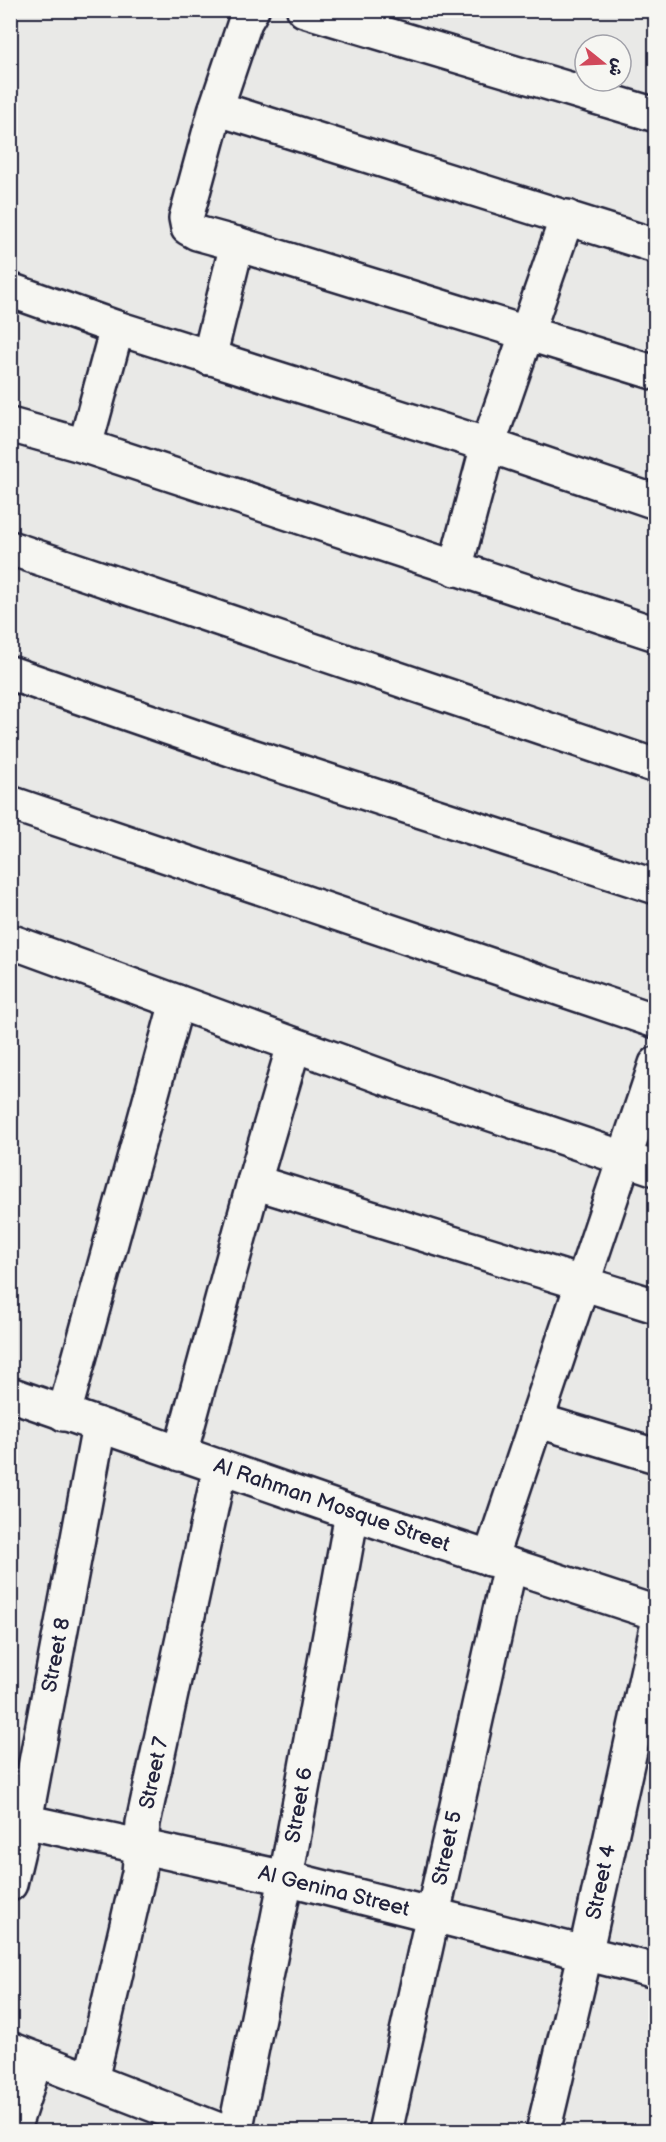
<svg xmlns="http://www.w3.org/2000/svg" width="666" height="2142" font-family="'Balsamiq Sans','Playpen Sans Arabic',sans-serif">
<rect width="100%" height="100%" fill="#e9e9e7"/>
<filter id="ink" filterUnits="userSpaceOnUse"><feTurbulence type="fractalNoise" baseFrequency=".0167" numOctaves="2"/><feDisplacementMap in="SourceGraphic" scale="12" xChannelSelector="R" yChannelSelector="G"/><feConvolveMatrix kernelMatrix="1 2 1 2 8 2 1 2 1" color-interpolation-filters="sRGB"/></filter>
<g filter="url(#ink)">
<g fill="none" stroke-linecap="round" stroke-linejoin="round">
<defs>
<g id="minor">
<path d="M 252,10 L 245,22 L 216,108 L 186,218 L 188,228 L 197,233 L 237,244 L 656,373"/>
<path d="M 304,10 L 656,115"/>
<path d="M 216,108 L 656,246"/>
<path d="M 10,290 L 117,328 L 488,445 L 656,502"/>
<path d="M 209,358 L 237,244"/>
<path d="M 10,425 L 85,446 L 656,634"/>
<path d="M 85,446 L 117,328"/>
<path d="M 10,548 L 656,766"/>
<path d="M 455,569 L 488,445 L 567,217"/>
<path d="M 10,673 L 236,751 L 656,887"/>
<path d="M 10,803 L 656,1021"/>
<path d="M 10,941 L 408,1086 L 656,1169"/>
<path d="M 254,1182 L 656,1306"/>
<path d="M 10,1394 L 352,1513 L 656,1613"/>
<path d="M 64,1414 L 177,1002"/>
<path d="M 536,1420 L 656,1456"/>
<path d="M 180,1454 L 254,1182 L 294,1045"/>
<path d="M 490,1559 L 656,1064"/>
<path d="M 10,1818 L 286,1878 L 656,1971"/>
<path d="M 10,1884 L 25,1821 L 99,1426"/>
<path d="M 10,2049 L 224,2132"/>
<path d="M 91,2080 L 139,1873 L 143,1823 L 220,1467"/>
<path d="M 12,2132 L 36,2059"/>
<path d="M 235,2132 L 286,1878 L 352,1513"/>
<path d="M 385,2132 L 510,1565"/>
<path d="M 543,2132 L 585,1955 L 656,1632"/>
</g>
</defs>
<!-- minor casing -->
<use href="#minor" stroke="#22223b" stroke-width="38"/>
<!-- minor -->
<use href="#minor" stroke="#f6f6f2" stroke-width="33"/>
</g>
</g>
<g text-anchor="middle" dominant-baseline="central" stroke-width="6" stroke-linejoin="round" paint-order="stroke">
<!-- street labels -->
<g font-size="21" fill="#22223b" stroke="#f6f6f2">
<text transform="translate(332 1505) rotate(19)">Al Rahman Mosque Street</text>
<text transform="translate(56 1655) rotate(-79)">Street 8</text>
<text transform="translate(154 1773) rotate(-78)">Street 7</text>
<text transform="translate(299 1805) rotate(-80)">Street 6</text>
<text transform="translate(447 1848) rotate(-78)">Street 5</text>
<text transform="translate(601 1882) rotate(-78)">Street 4</text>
<text transform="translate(334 1891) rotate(14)">Al Genina Street</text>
</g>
</g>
<!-- margin -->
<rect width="666" height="2142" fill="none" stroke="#f6f6f2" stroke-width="36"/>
<rect x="18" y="18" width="630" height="2106" fill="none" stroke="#22223b" stroke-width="2" filter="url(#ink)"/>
<!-- north arrow -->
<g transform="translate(603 63) rotate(108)"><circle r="28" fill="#f6f6f2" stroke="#a1a1a9" stroke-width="1.5"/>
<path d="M0-4.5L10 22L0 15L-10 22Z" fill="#d1495b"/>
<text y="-9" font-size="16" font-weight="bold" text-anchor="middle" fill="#22223b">ش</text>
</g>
</svg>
